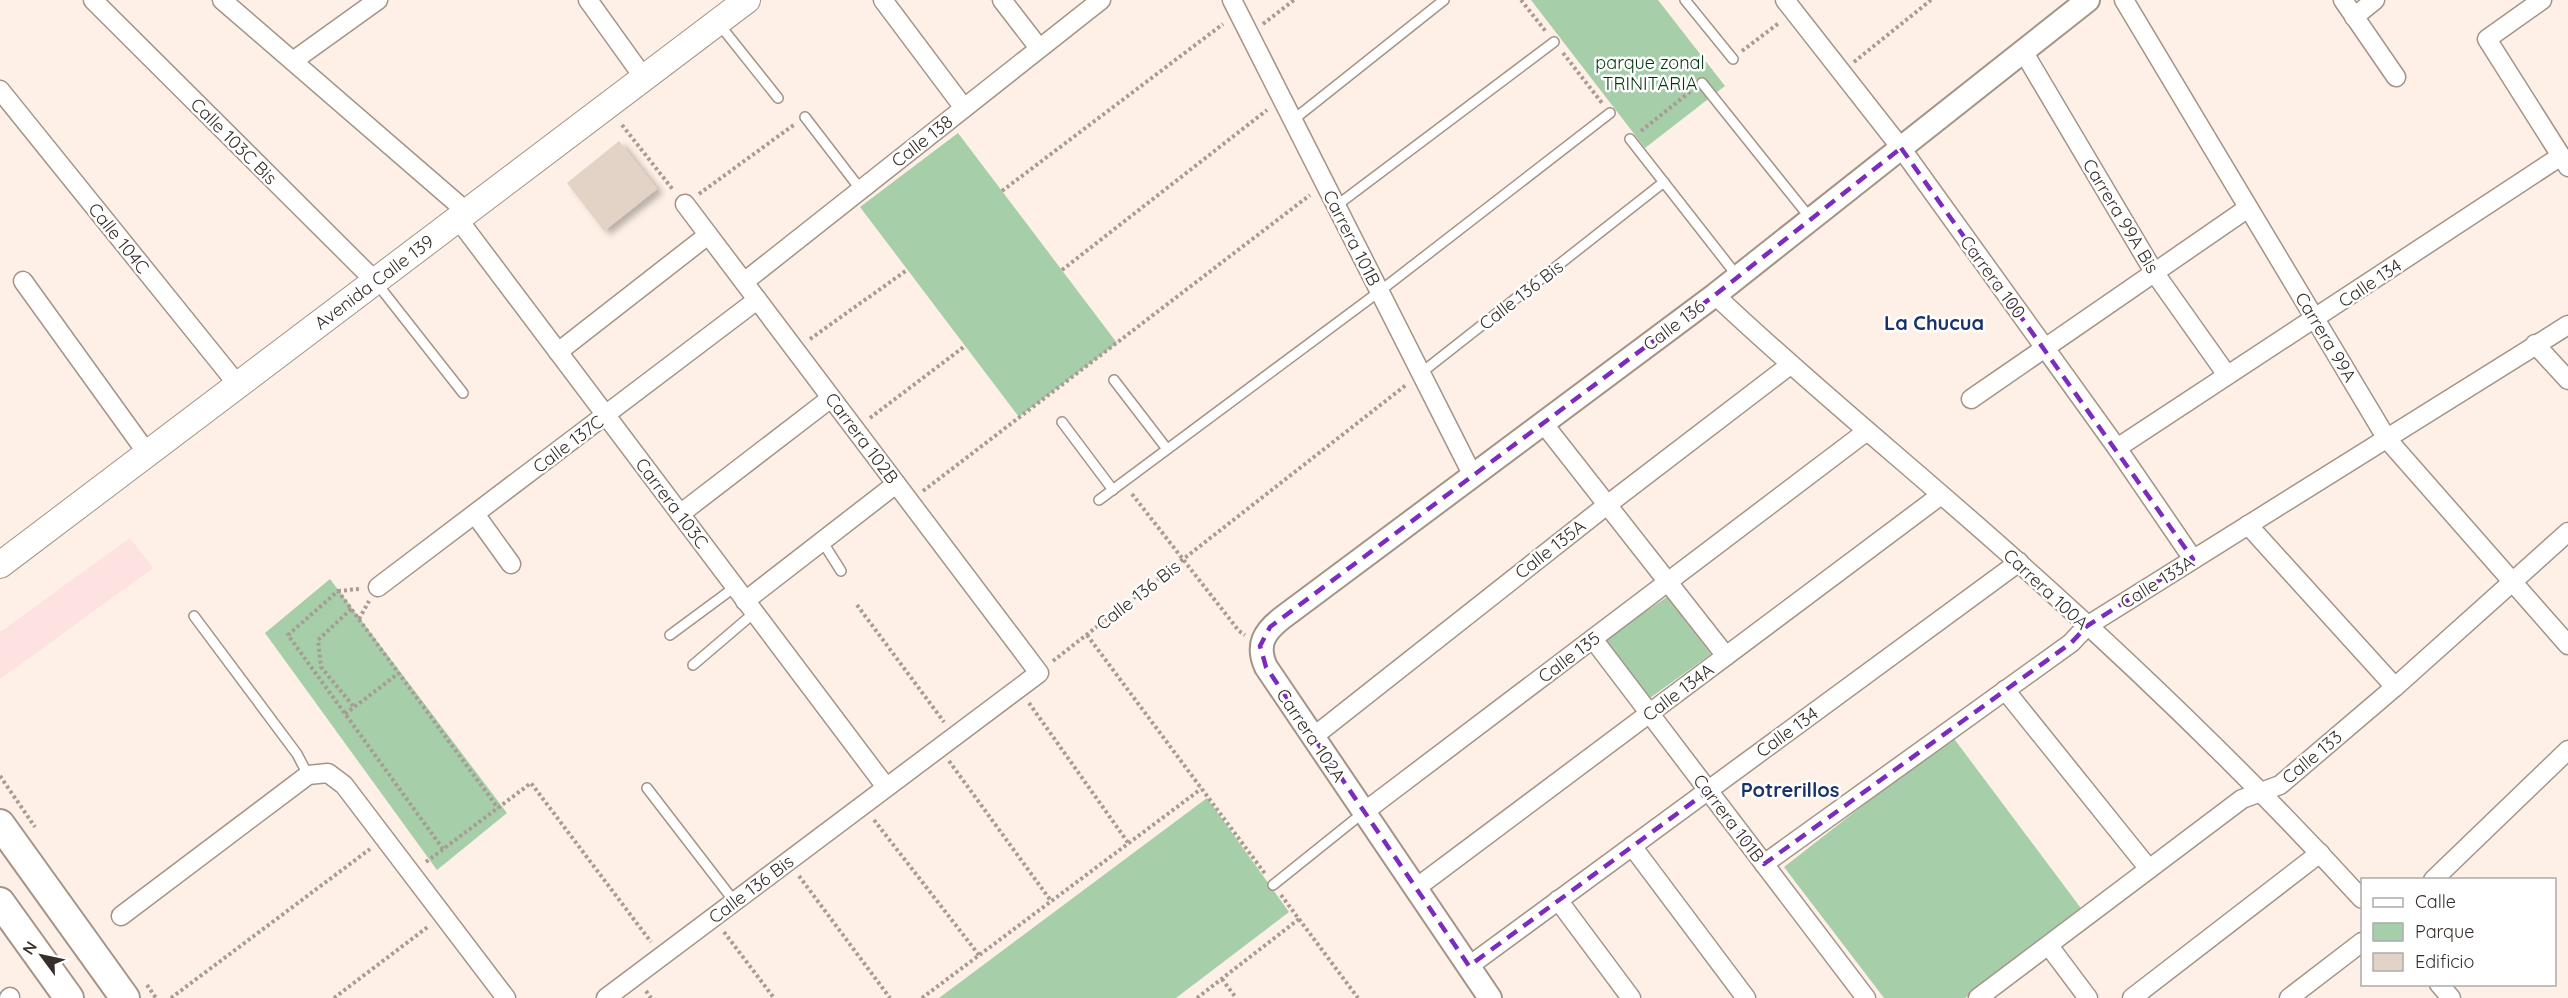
<svg xmlns="http://www.w3.org/2000/svg" width="2568" height="998" font-family="Quicksand,sans-serif">
<defs>
<filter id="shadow"><feDropShadow dx="6" dy="4" stdDeviation="3" flood-color="#0004"/></filter>
</defs>
<rect width="100%" height="100%" fill="#fef0e6"/>
<!-- commercial -->
<path fill="#fde2e1" d="M 130,538 L 153,568 L 0,679 L 0,632 Z"/>
<!-- green -->
<g fill="#a6cea9">
<path d="M 1531,0 L 1658,0 L 1725,86 L 1645,148 Z"/>
<path d="M 958,133 L 1117,343 L 1019,417 L 860,207 Z"/>
<path d="M 330,579 L 507,813 L 437,870 L 265,633 Z"/>
<path d="M 1667,597 L 1711,654 L 1650,698 L 1604,640 Z"/>
<path d="M 1952,736 L 2083,911 L 1965,998 L 1884,998 L 1784,867 Z"/>
<path d="M 1207,798 L 1289,912 L 1176,998 L 939,998 Z"/>
</g>
<!-- building -->
<path fill="#e3d2c6" filter="url(#shadow)" d="M 619,141 L 657,189 L 604,231 L 567,183 Z"/>
<g fill="none" stroke-linecap="round" stroke-linejoin="round">
<defs>
<g id="service">
<path d="M 1685,0 L 1733,59"/>
<path d="M 719,24 L 778,98"/>
<path d="M 1702,83 L 1811,219"/>
<path d="M 805,117 L 861,190"/>
<path d="M 1293,120 L 1444,0"/>
<path d="M 1630,139 L 1738,277"/>
<path d="M 1336,206 L 1554,42"/>
<path d="M 375,281 L 463,393"/>
<path d="M 1421,373 L 1664,182"/>
<path d="M 1114,380 L 1167,449"/>
<path d="M 1062,422 L 1113,490"/>
<path d="M 1099,500 L 1380,291 L 1610,113"/>
<path d="M 822,541 L 841,571"/>
<path d="M 194,616 L 297,754 L 308,775"/>
<path d="M 670,635 L 735,587"/>
<path d="M 693,665 L 754,613"/>
<path d="M 647,788 L 734,901"/>
<path d="M 1273,885 L 1364,812"/>
</g>
<g id="minor">
<path d="M 93,0 L 375,281"/>
<path d="M 222,0 L 467,212"/>
<path d="M 588,0 L 644,78"/>
<path d="M 883,0 L 964,108"/>
<path d="M 1002,0 L 1039,48"/>
<path d="M 1232,0 L 1473,476"/>
<path d="M 1785,0 L 1901,148 L 2117,448 L 2193,559"/>
<path d="M 2124,0 L 2387,439 L 2568,645"/>
<path d="M 2343,0 L 2396,77"/>
<path d="M 2542,0 L 2487,39 L 2568,167"/>
<path d="M 2354,17 L 2375,0"/>
<path d="M 2023,51 L 2154,272 L 2227,375"/>
<path d="M 293,61 L 378,0"/>
<path d="M 0,90 L 238,385"/>
<path d="M 458,219 L 886,787"/>
<path d="M 23,281 L 147,453"/>
<path d="M 744,282 L 1101,0"/>
<path d="M 1715,295 C 1813,388 1918,472 2018,562 C 2138,669 2254,781 2362,899"/>
<path d="M 2535,344 L 2568,380"/>
<path d="M 558,352 L 708,235"/>
<path d="M 1971,399 L 2248,208"/>
<path d="M 1543,423 L 1726,656"/>
<path d="M 2117,448 L 2561,156"/>
<path d="M 475,514 L 511,564"/>
<path d="M 680,514 L 831,398"/>
<path d="M 2248,525 L 2395,687"/>
<path d="M 378,587 L 757,300"/>
<path d="M 745,601 L 896,484"/>
<path d="M 1593,639 L 1866,998"/>
<path d="M 2005,690 L 2149,869"/>
<path d="M 1313,737 L 1607,505 L 1790,365"/>
<path d="M 1364,812 L 1867,431"/>
<path d="M 1632,846 L 1746,998"/>
<path d="M 1764,864 L 2071,643 L 2087,626 L 2568,325"/>
<path d="M 2433,880 L 2568,750"/>
<path d="M 1416,888 L 1941,495"/>
<path d="M 1558,900 L 1631,998"/>
<path d="M 121,916 L 308,775 L 328,773 L 344,785 L 506,998"/>
<path d="M 2049,946 L 2088,998"/>
<path d="M 1469,966 L 2019,562"/>
<path d="M 2439,984 L 2451,998"/>
<path d="M 9,998 L 10,997"/>
<path d="M 606,998 L 1039,673 L 685,204"/>
<path d="M 1978,998 L 2242,799 L 2280,785 L 2395,687 L 2568,532"/>
<path d="M 2132,998 L 2320,853"/>
<path d="M 2289,998 L 2362,942"/>
</g>
<path id="tertiary" d="M 1490,998 L 1266,667 C 1256,645 1264,632 1282,618 L 1715,295 L 2088,0"/>
<path id="secondary" d="M 0,565 L 747,0"/>
<g id="primary">
<path d="M 0,824 L 125,998"/>
<path d="M 0,902 L 69,998"/>
</g>
</defs>
<!-- service casing -->
<use href="#service" stroke="#a49488" stroke-width="12"/>
<!-- minor casing -->
<use href="#minor" stroke="#a49488" stroke-width="21"/>
<!-- tertiary casing -->
<use href="#tertiary" stroke="#a49488" stroke-width="26"/>
<!-- secondary casing -->
<use href="#secondary" stroke="#a49488" stroke-width="28"/>
<!-- primary casing -->
<use href="#primary" stroke="#a49488" stroke-width="32"/>
<!-- path -->
<g stroke="#a79c94" stroke-width="4" stroke-dasharray="3 3" stroke-linecap="butt">
<path d="M 1521,0 L 1547,33"/>
<path d="M 1263,24 L 1294,0"/>
<path d="M 1742,51 L 1779,23"/>
<path d="M 1563,53 L 1602,103"/>
<path d="M 1854,62 L 1931,0"/>
<path d="M 622,125 L 674,191"/>
<path d="M 1641,131 L 1691,91"/>
<path d="M 1002,191 L 1223,24"/>
<path d="M 699,194 L 795,124"/>
<path d="M 1062,270 L 1267,110"/>
<path d="M 810,339 L 907,270"/>
<path d="M 870,418 L 965,346"/>
<path d="M 923,491 L 1310,195"/>
<path d="M 1132,494 L 1239,631 L 1245,635"/>
<path d="M 338,591 L 359,589"/>
<path d="M 857,605 L 944,722"/>
<path d="M 351,609 L 318,640 L 321,667 L 354,707"/>
<path d="M 359,619 L 369,601"/>
<path d="M 1087,635 L 1266,875"/>
<path d="M 1053,661 L 1406,385"/>
<path d="M 1029,703 L 1129,844"/>
<path d="M 345,714 L 399,673"/>
<path d="M 949,761 L 1051,901"/>
<path d="M 0,776 L 35,827"/>
<path d="M 874,820 L 979,955"/>
<path d="M 443,849 L 288,635 L 338,591 L 498,808"/>
<path d="M 426,862 L 531,783 L 651,942"/>
<path d="M 799,876 L 890,998"/>
<path d="M 1281,895 L 1358,998"/>
<path d="M 724,932 L 774,998"/>
<path d="M 1222,979 L 1236,998"/>
<path d="M 147,985 L 156,998"/>
<path d="M 646,991 L 651,998"/>
<path d="M 171,998 L 370,849"/>
<path d="M 334,998 L 429,926"/>
<path d="M 922,998 L 1201,789"/>
<path d="M 1197,998 L 1299,919"/>
</g>
<!-- service -->
<use href="#service" stroke="#fff" stroke-width="9"/>
<!-- minor -->
<use href="#minor" stroke="#fff" stroke-width="18"/>
<!-- tertiary -->
<use href="#tertiary" stroke="#fff" stroke-width="22"/>
<!-- secondary -->
<use href="#secondary" stroke="#fff" stroke-width="26"/>
<!-- primary -->
<use href="#primary" stroke="#fff" stroke-width="28"/>
</g>
<!-- marked area -->
<path fill="none" stroke="#7b2cbf" stroke-width="4.5" stroke-dasharray="12 8" stroke-linejoin="round" d="M 1901,148 L 2193,559 L 2087,626 L 2071,643 L 1764,864 L 1708,791 L 1469,966 L 1266,667 L 1260,646 L 1270,627 L 1715,295 Z"/>
<g text-anchor="middle" dominant-baseline="central" stroke-width="5" stroke-linejoin="round" paint-order="stroke">
<!-- park labels -->
<g font-size="18" fill="#00370e" stroke="#fff">
<text x="1650" y="62">parque zonal<tspan x="1650" dy="21">TRINITARIA</tspan></text>
</g>
<!-- street labels -->
<g font-size="18" fill="#352e2a" stroke="#fff">
<text transform="translate(234 141) rotate(45)">Calle 103C Bis</text>
<text transform="translate(922 141) rotate(-38)">Calle 138</text>
<text transform="translate(2121 216) rotate(59)">Carrera 99A Bis</text>
<text transform="translate(119 238) rotate(51)">Calle 104C</text>
<text transform="translate(1352 238) rotate(63)">Carrera 101B</text>
<text transform="translate(1993 277) rotate(54)">Carrera 100</text>
<text transform="translate(374 282) rotate(-37)">Avenida Calle 139</text>
<text transform="translate(2370 283) rotate(-34)">Calle 134</text>
<text transform="translate(1521 295) rotate(-38)">Calle 136 Bis</text>
<text transform="translate(1674 325) rotate(-37)">Calle 136</text>
<text transform="translate(2326 337) rotate(59)">Carrera 99A</text>
<text transform="translate(862 438) rotate(53)">Carrera 102B</text>
<text transform="translate(568 444) rotate(-37)">Calle 137C</text>
<text transform="translate(672 503) rotate(53)">Carrera 103C</text>
<text transform="translate(1550 549) rotate(-38)">Calle 135A</text>
<text transform="translate(2157 582) rotate(-32)">Calle 133A</text>
<text transform="translate(2046 589) rotate(43)">Carrera 100A</text>
<text transform="translate(1138 595) rotate(-38)">Calle 136 Bis</text>
<text transform="translate(1569 657) rotate(-37)">Calle 135</text>
<text transform="translate(1678 692) rotate(-37)">Calle 134A</text>
<text transform="translate(1787 732) rotate(-36)">Calle 134</text>
<text transform="translate(1311 735) rotate(56)">Carrera 102A</text>
<text transform="translate(2312 757) rotate(-40)">Calle 133</text>
<text transform="translate(1729 818) rotate(53)">Carrera 101B</text>
<text transform="translate(751 889) rotate(-37)">Calle 136 Bis</text>
</g>
<!-- neighbourhood labels -->
<g font-size="20" font-weight="bold" fill="#193369" stroke="#fff">
<text x="1934" y="322">La Chucua</text>
<text x="1790" y="789">Potrerillos</text>
</g>
</g>
<!-- legend -->
<rect x="2361" y="878" width="195" height="108" fill="#ffffff" stroke="#aeabaa" stroke-width="1.5"/>
<rect x="2373" y="898" width="30" height="9" fill="#ffffff" stroke="#aeabaa" stroke-width="1.5"/>
<text x="2415" y="908" font-size="18" fill="#352e2a">Calle</text>
<rect x="2373" y="923" width="30" height="18" fill="#a6cea9" stroke="#aeabaa" stroke-width="1.5"/>
<text x="2415" y="938" font-size="18" fill="#352e2a">Parque</text>
<rect x="2373" y="953" width="30" height="18" fill="#e3d2c6" stroke="#aeabaa" stroke-width="1.5"/>
<text x="2415" y="968" font-size="18" fill="#352e2a">Edificio</text>
<!-- north arrow -->
<g transform="translate(42 956) rotate(303)" stroke="#ffffff" stroke-width="4.5" paint-order="stroke">
<path d="M0-4.5L10 22L0 15L-10 22Z" fill="#352e2a"/>
<text y="-9" font-size="16" font-weight="bold" text-anchor="middle" fill="#352e2a">N</text>
</g>
</svg>
